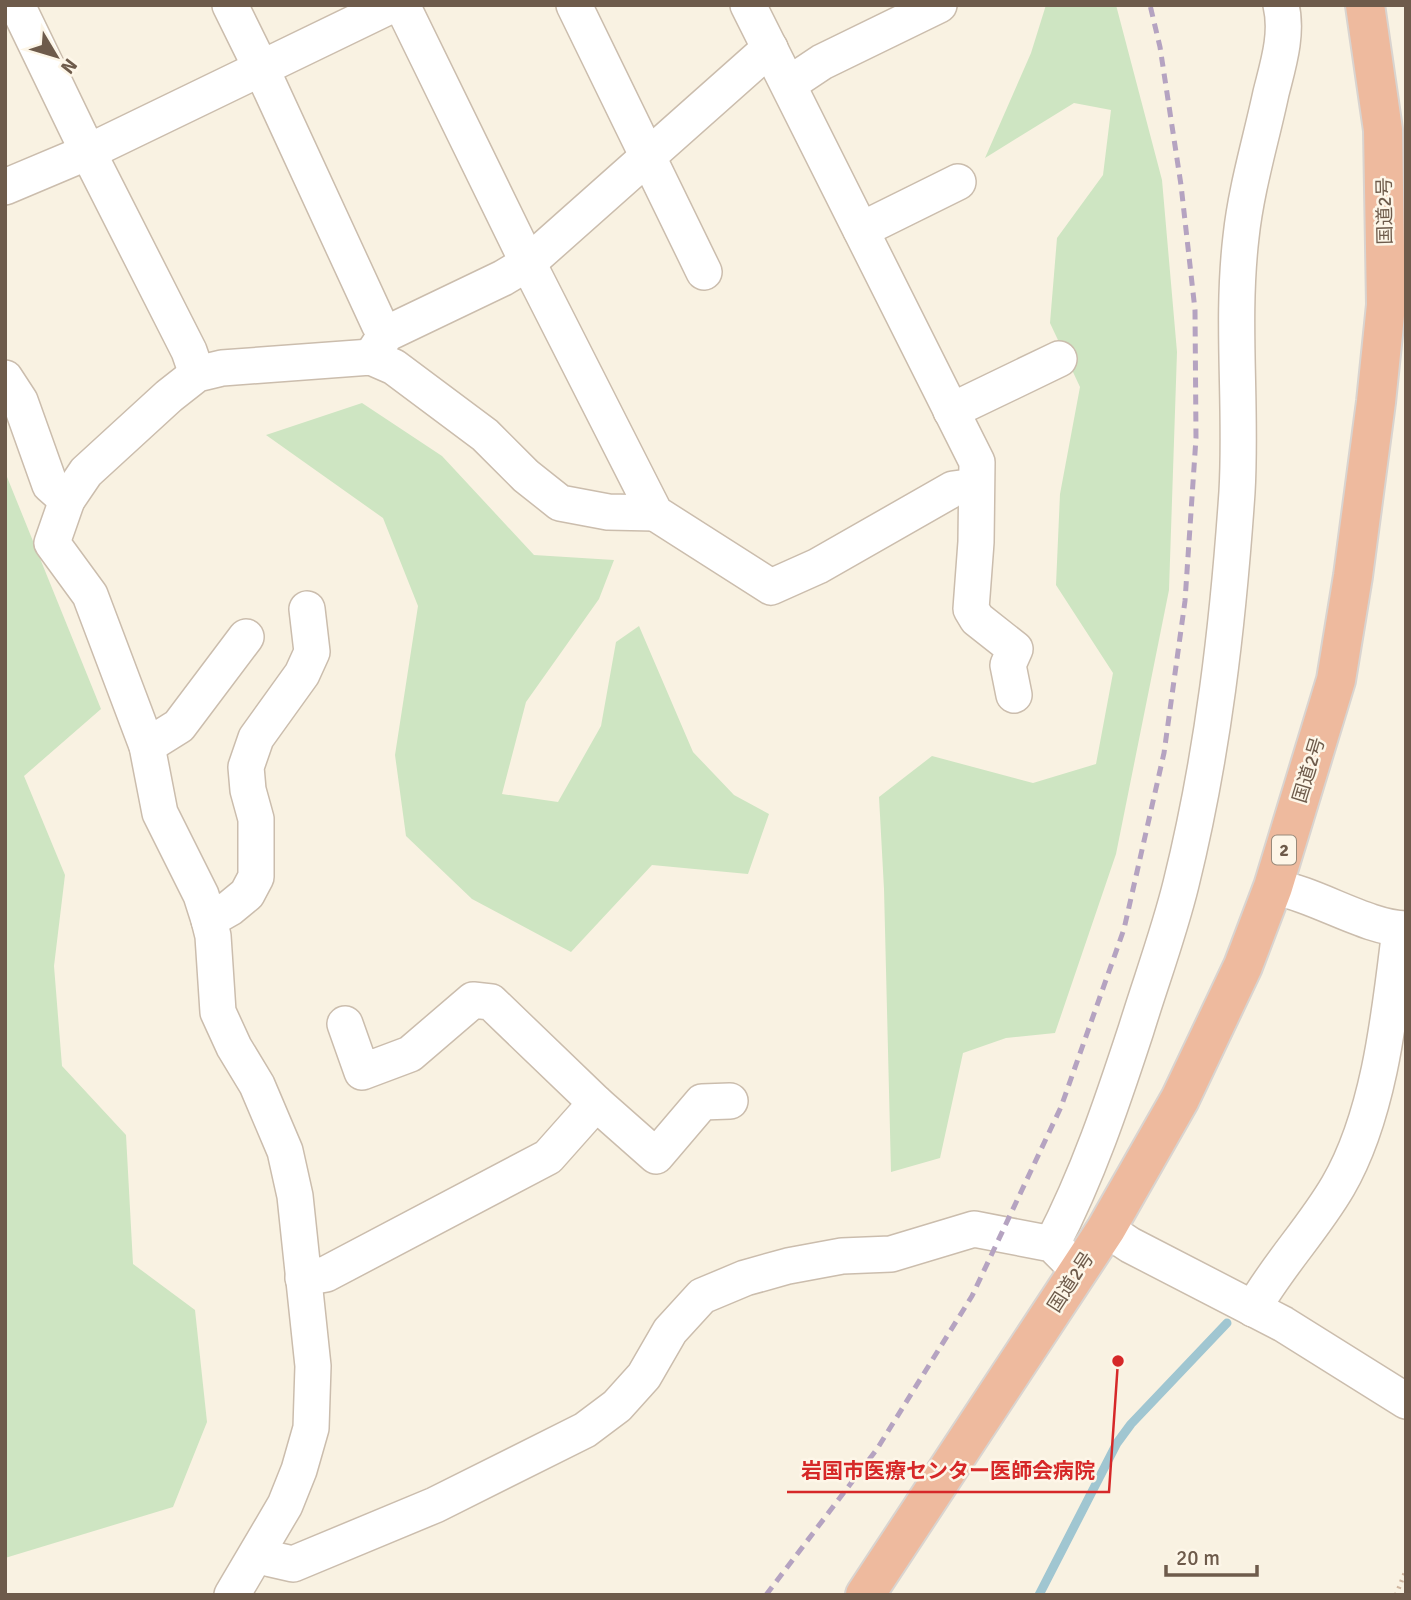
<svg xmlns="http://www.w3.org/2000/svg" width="1411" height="1600" font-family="Signika,'Noto Sans JP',sans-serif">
<rect width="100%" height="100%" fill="#f9f2e2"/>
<!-- green -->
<g fill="#cee5c2">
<path d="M 1046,5 L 1116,5 L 1162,180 L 1177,352 L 1169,590 L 1116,854 L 1055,1033 L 1006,1038 L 963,1053 L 940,1158 L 891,1172 L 884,889 L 879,797 L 932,756 L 1033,783 L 1096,764 L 1113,673 L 1056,585 L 1060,494 L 1080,387 L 1050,323 L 1057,238 L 1103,175 L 1111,110 L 1074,103 L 985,158 L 1031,53 Z"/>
<path d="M 362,403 L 442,456 L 534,555 L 614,560 L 599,599 L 526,702 L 502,794 L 558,802 L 601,726 L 616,642 L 639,626 L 693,752 L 734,795 L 769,814 L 748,874 L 652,865 L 571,952 L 472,899 L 406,836 L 395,755 L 418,606 L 383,518 L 266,435 Z"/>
<path d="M 5,472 L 101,709 L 24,776 L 65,875 L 54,966 L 62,1066 L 126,1135 L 133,1264 L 195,1310 L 207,1422 L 173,1507 L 5,1558 Z"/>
</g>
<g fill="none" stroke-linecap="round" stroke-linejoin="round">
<!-- stream -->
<path stroke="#a0c6d1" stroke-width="9" d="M 1039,1595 L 1117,1443 L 1131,1424 L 1227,1323"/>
<defs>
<g id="street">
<path d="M 17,5 L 88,152 L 189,351 L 197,374"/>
<path d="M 230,5 L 261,68 L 379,324 L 386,334"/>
<path d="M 402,5 L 528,263 L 655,513 L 771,587 L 818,566 L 953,489 L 976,486"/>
<path d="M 574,5 L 704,272"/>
<path d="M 748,5 L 977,462 L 976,542 L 971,609 L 977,619 L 1015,649 L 1008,665 L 1014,695"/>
<path d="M 789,84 L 822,62 L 939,5"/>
<path d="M 5,187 L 88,152 L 392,5"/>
<path d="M 861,230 L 958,182"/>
<path d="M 371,357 L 386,334 L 503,278 L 528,263 L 770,48"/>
<path d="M 5,378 L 20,401 L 50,485 L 67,500"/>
<path d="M 951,411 L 1059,359"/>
<path d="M 147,746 L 179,726 L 246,637"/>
<path d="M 1273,887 C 1316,894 1366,928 1406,929"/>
<path d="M 209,920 L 230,908 L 247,894 L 256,877 L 256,819 L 248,790 L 246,767 L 256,738 L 302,674 L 312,652 L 307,609"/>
<path d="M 345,1024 L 362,1072 L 410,1054 L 473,1000 L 491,1002 L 596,1103 L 656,1156 L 702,1102 L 730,1101"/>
<path d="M 1106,1229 L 1130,1245 L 1283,1324 L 1406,1401"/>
<path d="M 1052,1244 C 1088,1175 1112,1103 1136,1030 C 1151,981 1169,933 1181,884 C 1213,755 1228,624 1237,492 C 1242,407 1231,322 1241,237 C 1246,189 1261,140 1271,93 C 1278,65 1288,34 1281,5"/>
<path d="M 303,1278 L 326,1274 L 548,1157 L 596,1103"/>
<path d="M 1253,1309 C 1277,1266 1313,1229 1338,1186 C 1380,1114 1390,1011 1400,929"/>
<path d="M 258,1552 L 271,1559 L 293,1564 L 435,1505 L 585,1430 L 617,1406 L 644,1376 L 670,1331 L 702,1296 L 745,1278 L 788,1266 L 842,1256 L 891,1254 L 974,1229 L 1052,1244 L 1069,1261"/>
<path d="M 232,1595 L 285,1505 L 299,1470 L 311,1428 L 313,1366 L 295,1196 L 285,1151 L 257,1085 L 234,1047 L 218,1012 L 213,936 L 209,920 L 201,895 L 160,813 L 147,746 L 90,595 L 52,543 L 67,500 L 86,472 L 169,396 L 197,374 L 222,368 L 371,357 L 394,367 L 485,435 L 526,476 L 560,503 L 608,512 L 655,513"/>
</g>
<path id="highway" d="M 865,1595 L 1106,1229 L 1180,1099 L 1243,966 L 1273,887 L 1336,680 L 1353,576 L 1376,402 L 1386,305 L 1383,130 L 1365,5"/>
</defs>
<!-- street casing -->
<use href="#street" stroke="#cbbdad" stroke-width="38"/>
<!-- highway casing -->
<use href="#highway" stroke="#d9d4d0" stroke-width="42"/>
<!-- path -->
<path stroke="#d0b7a0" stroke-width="4.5" stroke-dasharray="2 5" stroke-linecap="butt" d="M 1396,1595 L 1406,1570"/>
<!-- street -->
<use href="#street" stroke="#fff" stroke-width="35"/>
<!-- highway -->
<use href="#highway" stroke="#eeba9e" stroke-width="38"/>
<!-- rail -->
<path stroke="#b5a3c1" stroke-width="5" stroke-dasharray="10 7" stroke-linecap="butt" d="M 766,1595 L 877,1449 L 972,1296 L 1061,1107 L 1124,929 L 1164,753 L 1185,601 L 1196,438 L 1195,310 L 1181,185 L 1160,47 L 1150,5"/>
</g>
<g text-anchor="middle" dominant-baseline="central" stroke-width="5" stroke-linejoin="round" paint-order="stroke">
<!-- shield labels -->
<rect fill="#fdf6e8" stroke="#998a7a" stroke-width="2" x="1272" y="835.5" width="24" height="29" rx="5"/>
<g font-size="18" font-weight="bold" fill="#6e5b4b">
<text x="1284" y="850">2</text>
</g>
<!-- street labels -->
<g font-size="19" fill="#6e5b4b" stroke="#fdf6e8">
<text transform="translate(1385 211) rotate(-91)">国道2号</text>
<text transform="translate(1309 770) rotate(-73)">国道2号</text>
<text transform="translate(1071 1282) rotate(-57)">国道2号</text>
</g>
</g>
<!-- callouts -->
<path fill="none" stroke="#d62828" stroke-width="2.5" d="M1118 1361L1109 1492H787"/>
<circle fill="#d62828" stroke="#fdf6e8" stroke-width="2.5" cx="1118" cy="1361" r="7"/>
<g font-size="21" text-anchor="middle" font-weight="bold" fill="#d62828" stroke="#fdf6e8" stroke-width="5" stroke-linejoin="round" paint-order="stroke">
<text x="948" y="1478">岩国市医療センター医師会病院</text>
</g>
<!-- border -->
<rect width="1411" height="1600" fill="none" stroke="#6e5b4b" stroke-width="14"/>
<!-- north arrow -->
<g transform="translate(56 56) rotate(128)" stroke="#fdf6e8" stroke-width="5" paint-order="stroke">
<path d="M0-5L12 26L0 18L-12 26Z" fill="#6e5b4b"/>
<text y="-10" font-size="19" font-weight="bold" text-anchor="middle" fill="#6e5b4b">N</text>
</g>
<!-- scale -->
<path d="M1166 1565v10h91v-10" fill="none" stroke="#6e5b4b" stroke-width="3.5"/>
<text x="1176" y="1565" font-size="21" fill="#6e5b4b" stroke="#fdf6e8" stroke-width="5" paint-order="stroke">20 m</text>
</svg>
